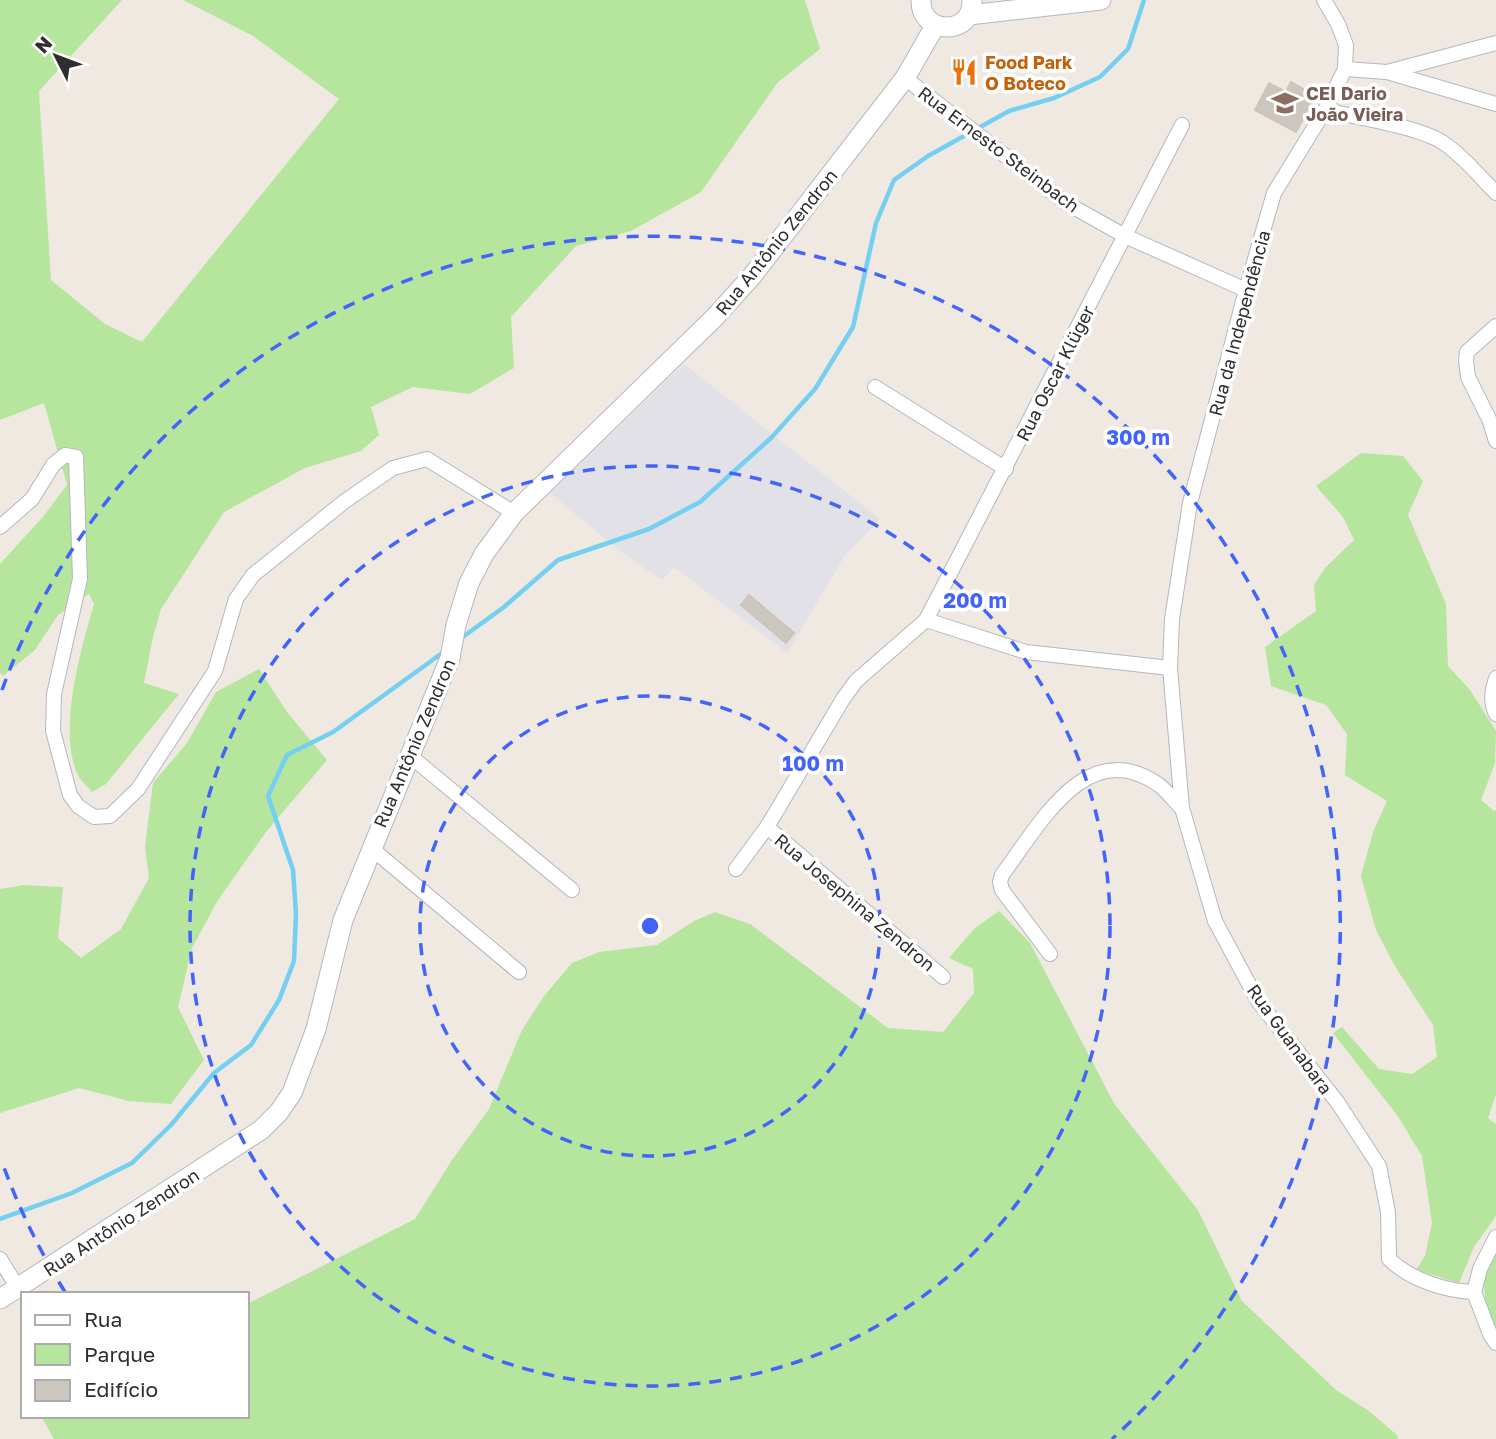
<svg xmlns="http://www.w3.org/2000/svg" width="1496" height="1439" font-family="'Golos Text',sans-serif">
<rect width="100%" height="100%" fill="#efe9e1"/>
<!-- industrial -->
<path fill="#e3e1e8" d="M 684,364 L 880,519 L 844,557 L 787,653 L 674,567 L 662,580 L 621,552 L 550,493 Z"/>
<!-- green -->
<g fill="#b6e59e">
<path d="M 0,0 L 122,0 L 39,91 L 51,280 L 105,324 L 142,342 L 339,99 L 253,36 L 183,0 L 805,0 L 820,49 L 778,82 L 701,192 L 631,231 L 576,246 L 511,317 L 514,368 L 470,394 L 413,387 L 371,407 L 379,435 L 361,451 L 305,468 L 224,512 L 161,609 L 153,637 L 144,683 L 179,694 L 106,784 L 92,792 C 88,787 81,781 78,775 C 57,733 81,648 94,604 L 89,594 L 58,615 L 35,650 L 3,676 L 0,673 L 0,564 L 42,518 L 67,485 L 44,403 L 0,420 Z"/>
<path d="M 1361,453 L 1403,456 L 1423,481 L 1408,515 L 1446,604 L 1448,666 L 1470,690 L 1496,731 L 1495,763 L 1481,800 L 1494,811 L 1496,810 L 1496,1095 L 1488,1118 L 1496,1124 L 1496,1216 L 1474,1247 L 1459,1283 L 1416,1270 L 1425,1256 L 1432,1223 L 1422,1156 L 1397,1115 L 1333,1033 L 1342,1027 L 1379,1069 L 1412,1074 L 1437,1057 L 1433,1025 L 1396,968 L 1376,930 L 1361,876 L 1373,832 L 1387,801 L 1345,775 L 1347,734 L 1326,705 L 1271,686 L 1265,647 L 1316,611 L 1314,585 L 1325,568 L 1354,540 L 1343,517 L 1316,486 Z"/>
<path d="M 259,669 L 287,712 L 327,760 L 266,832 L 218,900 L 192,948 L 178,1007 L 204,1060 L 171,1104 L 129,1101 L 79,1088 L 0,1113 L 0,889 L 24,885 L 63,887 L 58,938 L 81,958 L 121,929 L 149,878 L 145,847 L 153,783 L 187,743 L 216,692 Z"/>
<path d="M 999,911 L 1030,943 L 1115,1105 L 1198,1210 L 1242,1301 L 1336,1390 L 1369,1411 L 1397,1435 L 1398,1439 L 54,1439 L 41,1416 L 247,1416 L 247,1304 L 415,1219 L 452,1160 L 489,1109 L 522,1030 L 544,996 L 572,963 L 599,952 L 657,945 L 694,921 L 715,912 L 750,924 L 888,1028 L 943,1032 L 974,993 L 973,969 L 949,958 L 975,928 Z"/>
<path d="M 1496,1254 L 1496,1347 L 1486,1312 L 1483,1271 Z"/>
</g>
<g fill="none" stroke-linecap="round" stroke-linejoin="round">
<!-- stream -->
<g stroke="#75cff0" stroke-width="4.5">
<path d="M 460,639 L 504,607 L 558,560 L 649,529 L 700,502 L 771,438 L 815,389 L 853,327 L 876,223 L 894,180 L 928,156 L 1009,111 L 1054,98 L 1100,77 L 1128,49 L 1144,0"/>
<path d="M 0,1219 L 72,1193 L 132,1163 L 171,1125 L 214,1073 L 251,1045 L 279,1000 L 294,961 L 296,914 L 293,870 L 268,796 L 287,755 L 333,732 L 445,651"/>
</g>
</g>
<!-- building -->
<g fill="#cbc7bf" stroke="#cbc5ba" stroke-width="2">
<path d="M 1291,82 L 1316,96 L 1296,132 L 1255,110 L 1269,83 L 1286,92 Z"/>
<path d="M 749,595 L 794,633 L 786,643 L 741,605 Z"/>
</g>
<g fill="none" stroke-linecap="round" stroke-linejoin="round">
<defs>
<g id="street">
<path d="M 1324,0 L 1338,24 L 1346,45 L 1345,69 L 1325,110 L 1274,193 L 1246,290 L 1190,503 L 1172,619 L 1170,668 L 1182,808 L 1215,921 L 1258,1001 L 1338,1103 L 1379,1166 L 1388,1212 L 1389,1259 C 1411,1280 1445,1291 1474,1292 L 1490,1334 L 1496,1343"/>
<path d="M 1345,69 L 1387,72 L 1496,43"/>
<path d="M 1387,72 L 1496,104"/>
<path d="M 905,78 L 1066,203 L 1125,236 L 1246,290"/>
<path d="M 1325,110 C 1355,117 1422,127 1445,144 C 1464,157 1480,177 1496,193"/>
<path d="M 1496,326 L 1467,352 L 1466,361 L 1468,377 L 1489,419 L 1496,441"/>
<path d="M 875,387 L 1006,469"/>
<path d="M 0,527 L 32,499 L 53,465 L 65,455 L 76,457 L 80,579 L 54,694 L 53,731 L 70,795 L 78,806 L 94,817 L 110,816 L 138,789 L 215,671 L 236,599 L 253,575 L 345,501 L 393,468 L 427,459 L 514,513"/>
<path d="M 926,620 L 1026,652 L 1170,668"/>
<path d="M 1496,678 C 1492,691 1490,702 1496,714"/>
<path d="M 409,755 L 572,890"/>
<path d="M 767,827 L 943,977"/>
<path d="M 371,848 L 519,972"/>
<path d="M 736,869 L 767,827 L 843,699 L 856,681 L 926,620 L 1182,125"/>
<path d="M 1050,954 L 1002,890 L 1000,882 L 1002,875 C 1039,826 1086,734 1159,785 C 1167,791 1174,801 1182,808"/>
<path d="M 0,1259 L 18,1288"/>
<path d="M 1474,1292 L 1480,1269 L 1496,1237"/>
</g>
<g id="secondary">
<path d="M 921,0 C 920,36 974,36 972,0"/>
<path d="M 969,15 L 1101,0"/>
<path d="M 0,1299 L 261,1130 L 279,1112 L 292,1093 L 316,1029 L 343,920 L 450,658 L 456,625 L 469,583 L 484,554 L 514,513 L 715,317 L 752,276 L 905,78 L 935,26"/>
</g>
</defs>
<!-- street casing -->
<use href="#street" stroke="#b4b7c1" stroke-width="16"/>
<!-- secondary casing -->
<use href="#secondary" stroke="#b4b7c1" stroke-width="21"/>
<!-- street -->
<use href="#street" stroke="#fff" stroke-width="14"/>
<!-- secondary -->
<use href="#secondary" stroke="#fff" stroke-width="19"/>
</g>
<!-- distance rings -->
<g fill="none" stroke="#4264fb" stroke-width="3.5" stroke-dasharray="12 9">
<circle cx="650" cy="926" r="230"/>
<circle cx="650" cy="926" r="460"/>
<path d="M65 1292A690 690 0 0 1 2 1162M2 690A690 690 0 1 1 1112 1439"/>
</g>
<!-- icons -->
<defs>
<symbol id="restaurant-bare" viewBox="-9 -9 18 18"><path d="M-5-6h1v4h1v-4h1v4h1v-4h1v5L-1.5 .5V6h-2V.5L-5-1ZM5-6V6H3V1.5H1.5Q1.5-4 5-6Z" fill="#e8710a" stroke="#fff" stroke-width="2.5" paint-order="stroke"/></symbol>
<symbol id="school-bare" viewBox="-9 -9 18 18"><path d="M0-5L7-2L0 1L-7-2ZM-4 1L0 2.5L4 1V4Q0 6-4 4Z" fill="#8d6e63" stroke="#fff" stroke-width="2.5" paint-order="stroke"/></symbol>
</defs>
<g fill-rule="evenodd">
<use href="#restaurant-bare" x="945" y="53" width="38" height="38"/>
<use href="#school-bare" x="1266" y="84" width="38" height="38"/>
</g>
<g text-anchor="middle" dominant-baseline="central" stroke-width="7" stroke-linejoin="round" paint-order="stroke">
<!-- food labels -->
<g font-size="18" font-weight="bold" fill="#c56008" stroke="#fff" text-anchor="start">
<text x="985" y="62">Food Park<tspan x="985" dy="21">O Boteco</tspan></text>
</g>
<!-- education labels -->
<g font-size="18" font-weight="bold" fill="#785e54" stroke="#fff" text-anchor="start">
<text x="1306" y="93">CEI Dario<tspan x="1306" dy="21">João Vieira</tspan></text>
</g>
<!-- street labels -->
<g font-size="18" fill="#2e2e2e" stroke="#fff">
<text transform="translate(999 149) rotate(37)">Rua Ernesto Steinbach</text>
<text transform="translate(776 242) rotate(-51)">Rua Antônio Zendron</text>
<text transform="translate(1239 323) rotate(-75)">Rua da Independência</text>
<text transform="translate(1055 373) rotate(-63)">Rua Oscar Klüger</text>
<text transform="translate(414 743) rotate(-67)">Rua Antônio Zendron</text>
<text transform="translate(855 902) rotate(40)">Rua Josephina Zendron</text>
<text transform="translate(1290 1039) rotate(54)">Rua Guanabara</text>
<text transform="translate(121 1222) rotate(-33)">Rua Antônio Zendron</text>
</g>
</g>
<circle cx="650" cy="926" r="10" fill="#4264fb" stroke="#fff" stroke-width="3.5"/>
<g font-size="21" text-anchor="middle" font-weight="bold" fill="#4264fb" stroke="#fff" stroke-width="7" stroke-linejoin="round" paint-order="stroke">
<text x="1138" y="445">300 m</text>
<text x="975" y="608">200 m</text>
<text x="813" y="771">100 m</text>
</g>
<!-- legend -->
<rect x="21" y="1292" width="228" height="126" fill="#ffffff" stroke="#ababab" stroke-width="2"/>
<rect x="35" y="1315" width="35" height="10" fill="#ffffff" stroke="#ababab" stroke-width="2"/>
<text x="84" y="1327" font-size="21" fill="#2e2e2e">Rua</text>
<rect x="35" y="1344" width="35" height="21" fill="#b6e59e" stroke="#ababab" stroke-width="2"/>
<text x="84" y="1362" font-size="21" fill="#2e2e2e">Parque</text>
<rect x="35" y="1380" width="35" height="21" fill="#cbc7bf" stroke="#ababab" stroke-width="2"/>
<text x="84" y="1397" font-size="21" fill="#2e2e2e">Edifício</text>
<!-- north arrow -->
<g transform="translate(56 56) rotate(312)" stroke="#ffffff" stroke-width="5" paint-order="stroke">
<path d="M0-5L12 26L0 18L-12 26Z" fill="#2e2e2e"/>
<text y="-10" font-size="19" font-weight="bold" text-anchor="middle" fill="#2e2e2e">N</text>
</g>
</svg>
